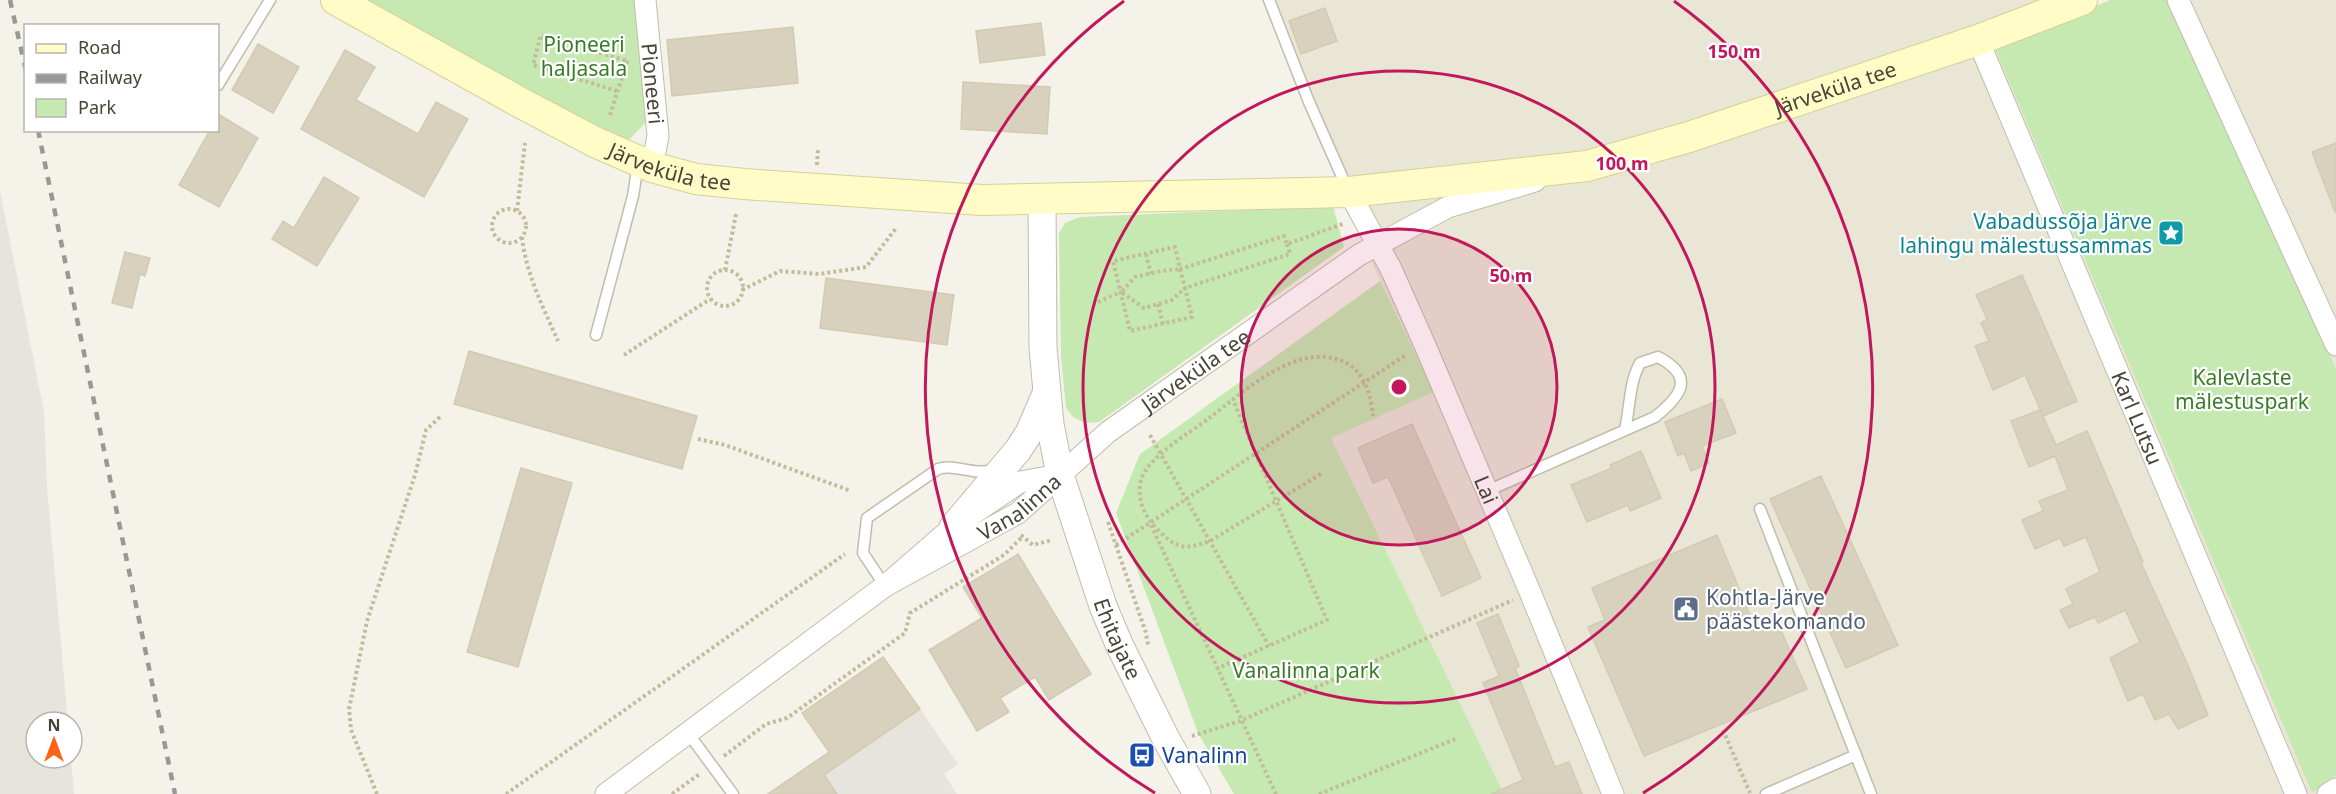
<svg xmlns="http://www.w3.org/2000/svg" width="2336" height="794" font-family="'Noto Sans',sans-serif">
<rect width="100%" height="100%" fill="#f5f3e9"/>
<!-- residential -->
<path fill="#e9e6d6" d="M 1262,0 L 2071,0 L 2077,12 L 2114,0 L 2336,0 L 2336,794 L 1504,794 L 1330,438 L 1434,392 L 1380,281 Z"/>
<!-- industrial -->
<g fill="#e7e4dd">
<path d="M 0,191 L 44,412 L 47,487 L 68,722 L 36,722 L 36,758 L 71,758 L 74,794 L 0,794 Z"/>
<path d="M 920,709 L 958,764 L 944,774 L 957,794 L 768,794 L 815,762 L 825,775 Z"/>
</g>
<!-- green -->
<g fill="#c5e9b1">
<path d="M 367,0 L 635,0 L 647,121 L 626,143 Z"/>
<path d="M 2110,0 L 2167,0 L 2336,369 L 2336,775 L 2312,793 L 1995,48 Z"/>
<path d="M 1333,206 L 1344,247 L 1099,422 L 1085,423 L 1073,417 L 1066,408 L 1061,356 L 1059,233 L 1065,223 L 1080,217 Z"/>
<path d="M 1380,281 L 1434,392 L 1331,438 L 1504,794 L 1234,794 L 1198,733 L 1116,513 L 1140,454 Z"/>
</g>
<!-- building -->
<g fill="#d7d1be" stroke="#d2cbb1" stroke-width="1.5">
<path d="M 1325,8 L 1337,41 L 1301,54 L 1289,21 Z"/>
<path d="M 1041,23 L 1045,55 L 980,63 L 976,31 Z"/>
<path d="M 793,27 L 798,83 L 672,96 L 667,40 Z"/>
<path d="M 258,44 L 299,67 L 273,113 L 232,90 Z"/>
<path d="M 345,50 L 375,67 L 356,100 L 418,134 L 436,102 L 468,119 L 424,197 L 301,129 Z"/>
<path d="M 963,82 L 1050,87 L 1047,134 L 961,129 Z"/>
<path d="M 218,114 L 258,138 L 219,207 L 179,185 L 210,130 L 218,130 Z"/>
<path d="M 2336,143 L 2336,212 L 2335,212 L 2312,152 Z"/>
<path d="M 324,177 L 359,198 L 317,266 L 272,239 L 283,221 L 294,228 Z"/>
<path d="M 125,252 L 150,258 L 145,276 L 140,274 L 132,308 L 112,303 Z"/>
<path d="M 2022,275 L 2077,401 L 2043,416 L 2025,375 L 1993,390 L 1975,346 L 1989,341 L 1981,323 L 1987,319 L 1976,295 Z"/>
<path d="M 826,278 L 954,295 L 947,345 L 820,328 Z"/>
<path d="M 469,351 L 697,416 L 682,469 L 454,404 Z"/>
<path d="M 1722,399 L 1736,433 L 1702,446 L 1709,463 L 1691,471 L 1684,453 L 1678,456 L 1665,422 Z"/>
<path d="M 2040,410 L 2056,445 L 2087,431 L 2143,562 L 2141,563 L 2187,663 L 2208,715 L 2178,729 L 2169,714 L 2155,720 L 2143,694 L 2128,701 L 2110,658 L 2140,642 L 2125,610 L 2098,623 L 2095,617 L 2069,628 L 2060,610 L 2073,604 L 2066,589 L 2100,572 L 2086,537 L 2064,546 L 2060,538 L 2035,549 L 2022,520 L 2043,511 L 2039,501 L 2068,490 L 2055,456 L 2029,467 L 2011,421 Z"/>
<path d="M 1412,424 L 1481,578 L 1442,596 L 1388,477 L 1373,483 L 1358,448 Z"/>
<path d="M 1641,451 L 1661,498 L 1630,511 L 1628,505 L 1587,522 L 1571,485 L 1612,468 L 1610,465 Z"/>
<path d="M 521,468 L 572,483 L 518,667 L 467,652 Z"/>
<path d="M 1821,476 L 1898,645 L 1846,668 L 1770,499 Z"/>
<path d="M 1717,535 L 1754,625 L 1775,617 L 1807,689 L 1644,756 L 1588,627 L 1605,620 L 1592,588 Z"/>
<path d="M 1018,554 L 1091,674 L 1049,700 L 1035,677 L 1000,698 L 1009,712 L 977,731 L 929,650 L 982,618 L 963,587 Z"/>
<path d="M 1498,614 L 1519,666 L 1515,668 L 1555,767 L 1569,762 L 1582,794 L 1491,794 L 1523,780 L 1483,683 L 1499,676 L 1477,623 Z"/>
<path d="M 883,657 L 920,709 L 824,775 L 837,794 L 768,794 L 829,752 L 802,713 Z"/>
</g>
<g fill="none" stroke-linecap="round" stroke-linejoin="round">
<defs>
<g id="service">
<path d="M 1269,0 L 1309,102 L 1347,188"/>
<path d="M 218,85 L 270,0"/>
<path d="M 596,335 L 633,196 L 638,164"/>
<path d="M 1487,491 L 1655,417 C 1681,396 1696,377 1658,357 L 1640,363 C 1629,383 1630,408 1625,430"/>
<path d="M 1760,509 L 1871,794"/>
<path d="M 885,586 L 863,553 L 867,518 L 938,469 C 954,463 973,476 993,470"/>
<path d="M 688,733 L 733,794"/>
<path d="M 1766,794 L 1856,755"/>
</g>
<g id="minor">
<path id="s1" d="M 645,0 L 658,136 L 652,167"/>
<path d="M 2178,0 L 2336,345"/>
<path id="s2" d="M 1978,40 L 2296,794"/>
<path id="s3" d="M 1349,192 L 1391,269 L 1424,343 L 1530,592 L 1613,794"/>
<path id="s4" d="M 885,586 L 1018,513 L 1108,432 L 1359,255 L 1448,207 L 1535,181"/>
<path d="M 606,794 L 885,586 L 953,527 L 1020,482 L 1059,475"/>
<path d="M 2328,794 L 2336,789"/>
</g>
<g id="tertiary">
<path id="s5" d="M 1042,200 L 1043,348 L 1050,424 L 1060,475 L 1103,606 L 1119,644 L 1166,739 L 1197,794"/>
<path d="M 953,527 L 1018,450 L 1029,433 L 1045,396"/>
</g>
<g id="secondary">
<path id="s6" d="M 336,0 L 521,103 L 595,142 L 652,167 L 696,179 L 744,184 L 982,200 L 1349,192 L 1587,166 L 1689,137 L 1978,40 L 2082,0"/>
</g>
</defs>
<!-- service casing -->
<use href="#service" stroke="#c0bdab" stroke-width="13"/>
<!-- minor casing -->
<use href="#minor" stroke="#c0bdab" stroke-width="23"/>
<!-- tertiary casing -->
<use href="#tertiary" stroke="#c0bdab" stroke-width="29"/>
<!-- secondary casing -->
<use href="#secondary" stroke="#d5d098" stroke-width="32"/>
<!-- path -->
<g stroke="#c3bc9c" stroke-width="4" stroke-dasharray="3 3" stroke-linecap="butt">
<path d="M 617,91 L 533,65 L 541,35 L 627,61"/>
<path d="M 610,115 L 628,59"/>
<path d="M 817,165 L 818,148"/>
<circle cx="509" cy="226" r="17"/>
<path d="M 517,211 L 525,143"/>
<path d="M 522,237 C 526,274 543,307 558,341"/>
<path d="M 1287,244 L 1290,254 L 1185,288 L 1192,317 L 1130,331 L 1113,261 L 1175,247 L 1180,269 L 1284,236 L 1287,244 L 1343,224"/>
<path d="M 1146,254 L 1151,274"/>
<path d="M 1180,269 L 1185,288 L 1172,300 L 1144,308 L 1121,292 L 1135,277 L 1161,271 Z"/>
<path d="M 725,270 L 736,214"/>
<circle cx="725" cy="288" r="18"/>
<path d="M 742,290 L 780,271 L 819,274 L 866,267 L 897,227"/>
<path d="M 1098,302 L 1121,292"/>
<path d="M 1158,304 L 1163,324"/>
<path d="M 624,355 L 710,299"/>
<path d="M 1150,435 L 1269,646"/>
<path d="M 698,439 L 725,445 L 851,491"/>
<path d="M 1321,474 L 1210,541 C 1187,549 1179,550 1161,533 C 1146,519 1136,501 1141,480 C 1147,458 1189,433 1208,419 C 1244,392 1300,337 1348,364 C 1366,375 1371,397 1373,416"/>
<path d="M 1108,522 L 1146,633 L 1148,645"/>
<path d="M 1151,525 L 1276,794"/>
<path d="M 1021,535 L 1033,545 L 1052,540"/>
<path d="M 1116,545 L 1406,355"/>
<path d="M 1216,669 L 1327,620 L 1233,400"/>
<path d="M 1723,730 L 1750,793"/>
<path d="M 1192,736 L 1240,721 L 1513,600"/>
<path d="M 724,756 L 766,724 L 787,718 L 905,633 L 910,613 L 1004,555 L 1022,537"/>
<path d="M 377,794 L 351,730 L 349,709 L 367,621 L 415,475 L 426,430 L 441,416"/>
<path d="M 506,794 L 845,554"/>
<path d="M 672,794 L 701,773"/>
<path d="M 1319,794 L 1458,738"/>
</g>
<!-- service -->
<use href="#service" stroke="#fff" stroke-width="10"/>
<!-- minor -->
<use href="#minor" stroke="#fff" stroke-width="21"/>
<!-- tertiary -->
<use href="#tertiary" stroke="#fff" stroke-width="27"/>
<!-- secondary -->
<use href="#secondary" stroke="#fffcc8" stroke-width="30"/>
<!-- rail -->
<g stroke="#989898" stroke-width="4.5" stroke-dasharray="8 8" stroke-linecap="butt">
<path d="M 10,0 L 26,71"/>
<path d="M 38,130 L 175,794"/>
</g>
</g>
<!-- distance rings -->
<circle cx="1399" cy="387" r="158" fill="#c2185b" fill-opacity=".12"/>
<g fill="none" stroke="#c2185b" stroke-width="3">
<circle cx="1399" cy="387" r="158"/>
<circle cx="1399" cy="387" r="316"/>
<path d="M1155 793A474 474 0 0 1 1124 1M1674 1A474 474 0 0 1 1643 793"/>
</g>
<!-- icons -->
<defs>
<symbol id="sight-square" viewBox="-11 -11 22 22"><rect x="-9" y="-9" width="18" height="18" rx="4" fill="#0f9aa8" stroke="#fff"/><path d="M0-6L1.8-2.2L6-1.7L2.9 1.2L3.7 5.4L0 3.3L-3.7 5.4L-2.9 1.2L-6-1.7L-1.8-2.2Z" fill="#fff"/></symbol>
<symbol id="civic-square" viewBox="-11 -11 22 22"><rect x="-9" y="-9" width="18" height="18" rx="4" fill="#5c6f8a" stroke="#fff"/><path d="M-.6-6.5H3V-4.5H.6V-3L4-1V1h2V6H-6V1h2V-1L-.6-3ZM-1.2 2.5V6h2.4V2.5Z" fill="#fff"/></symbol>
<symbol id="bus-square" viewBox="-11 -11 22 22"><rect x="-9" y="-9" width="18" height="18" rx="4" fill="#1a4fb4" stroke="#fff"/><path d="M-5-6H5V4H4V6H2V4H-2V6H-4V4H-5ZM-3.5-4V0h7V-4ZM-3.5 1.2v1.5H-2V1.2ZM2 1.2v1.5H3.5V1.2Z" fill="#fff"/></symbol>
</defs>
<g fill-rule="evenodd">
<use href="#sight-square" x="2156" y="218" width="30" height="30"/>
<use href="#civic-square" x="1671" y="594" width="30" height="30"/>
<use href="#bus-square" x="1127" y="740" width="30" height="30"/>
</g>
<g text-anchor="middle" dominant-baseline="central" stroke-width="4.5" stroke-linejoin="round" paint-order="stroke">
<!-- park labels -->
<g font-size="21" fill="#387c28" stroke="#fff">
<text x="584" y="44">Pioneeri<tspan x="584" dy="24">haljasala</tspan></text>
<text x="2242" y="377">Kalevlaste<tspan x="2242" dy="24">mälestuspark</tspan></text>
<text x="1306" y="670">Vanalinna park</text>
</g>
<!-- street labels -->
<g font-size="21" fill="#484537" stroke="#fff">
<text stroke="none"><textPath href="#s1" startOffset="84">Pioneeri</textPath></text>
<text stroke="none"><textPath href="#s6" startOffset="1557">Järveküla tee</textPath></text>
<text stroke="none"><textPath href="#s6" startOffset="375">Järveküla tee</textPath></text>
<text stroke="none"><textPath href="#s4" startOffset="380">Järveküla tee</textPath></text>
<text stroke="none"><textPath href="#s2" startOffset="410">Karl Lutsu</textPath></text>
<text stroke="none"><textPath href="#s3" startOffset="328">Lai</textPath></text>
<text stroke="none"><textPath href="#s4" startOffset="156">Vanalinna</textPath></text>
<text stroke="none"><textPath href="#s5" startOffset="450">Ehitajate</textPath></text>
</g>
<!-- culture labels -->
<g font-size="21" fill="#0d838f" stroke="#fff" text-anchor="end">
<text x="2152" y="221">Vabadussõja Järve<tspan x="2152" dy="24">lahingu mälestussammas</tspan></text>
</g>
<!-- service labels -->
<g font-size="21" fill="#4e5e75" stroke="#fff" text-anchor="start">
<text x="1706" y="597">Kohtla-Järve<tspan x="1706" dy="24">päästekomando</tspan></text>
</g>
<!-- transit labels -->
<g font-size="21" fill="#164399" stroke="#fff" text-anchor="start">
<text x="1162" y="755">Vanalinn</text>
</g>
</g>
<circle cx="1399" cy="387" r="9" fill="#c2185b" stroke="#fff" stroke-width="3"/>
<g font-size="18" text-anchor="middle" font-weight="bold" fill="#c2185b" stroke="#fff" stroke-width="4.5" stroke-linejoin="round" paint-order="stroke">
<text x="1734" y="58">150 m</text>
<text x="1622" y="170">100 m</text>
<text x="1511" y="282">50 m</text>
</g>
<!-- legend -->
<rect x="24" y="24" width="195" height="108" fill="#ffffff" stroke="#b6b5af" stroke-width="1.5"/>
<rect x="36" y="44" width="30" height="9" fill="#fffcc8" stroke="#b6b5af" stroke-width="1.5"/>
<text x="78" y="54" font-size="18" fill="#484537">Road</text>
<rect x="36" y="74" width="30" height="9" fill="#989898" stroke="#b6b5af" stroke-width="1.5"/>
<text x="78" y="84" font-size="18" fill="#484537">Railway</text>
<rect x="36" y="99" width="30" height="18" fill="#c5e9b1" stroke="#b6b5af" stroke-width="1.5"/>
<text x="78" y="114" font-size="18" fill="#484537">Park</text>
<!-- north arrow -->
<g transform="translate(54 740)"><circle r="28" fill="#ffffff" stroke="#b6b5af" stroke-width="1.5"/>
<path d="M0-4.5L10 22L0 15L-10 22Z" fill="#fe6316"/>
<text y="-9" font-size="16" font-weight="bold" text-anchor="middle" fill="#484537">N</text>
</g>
</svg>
